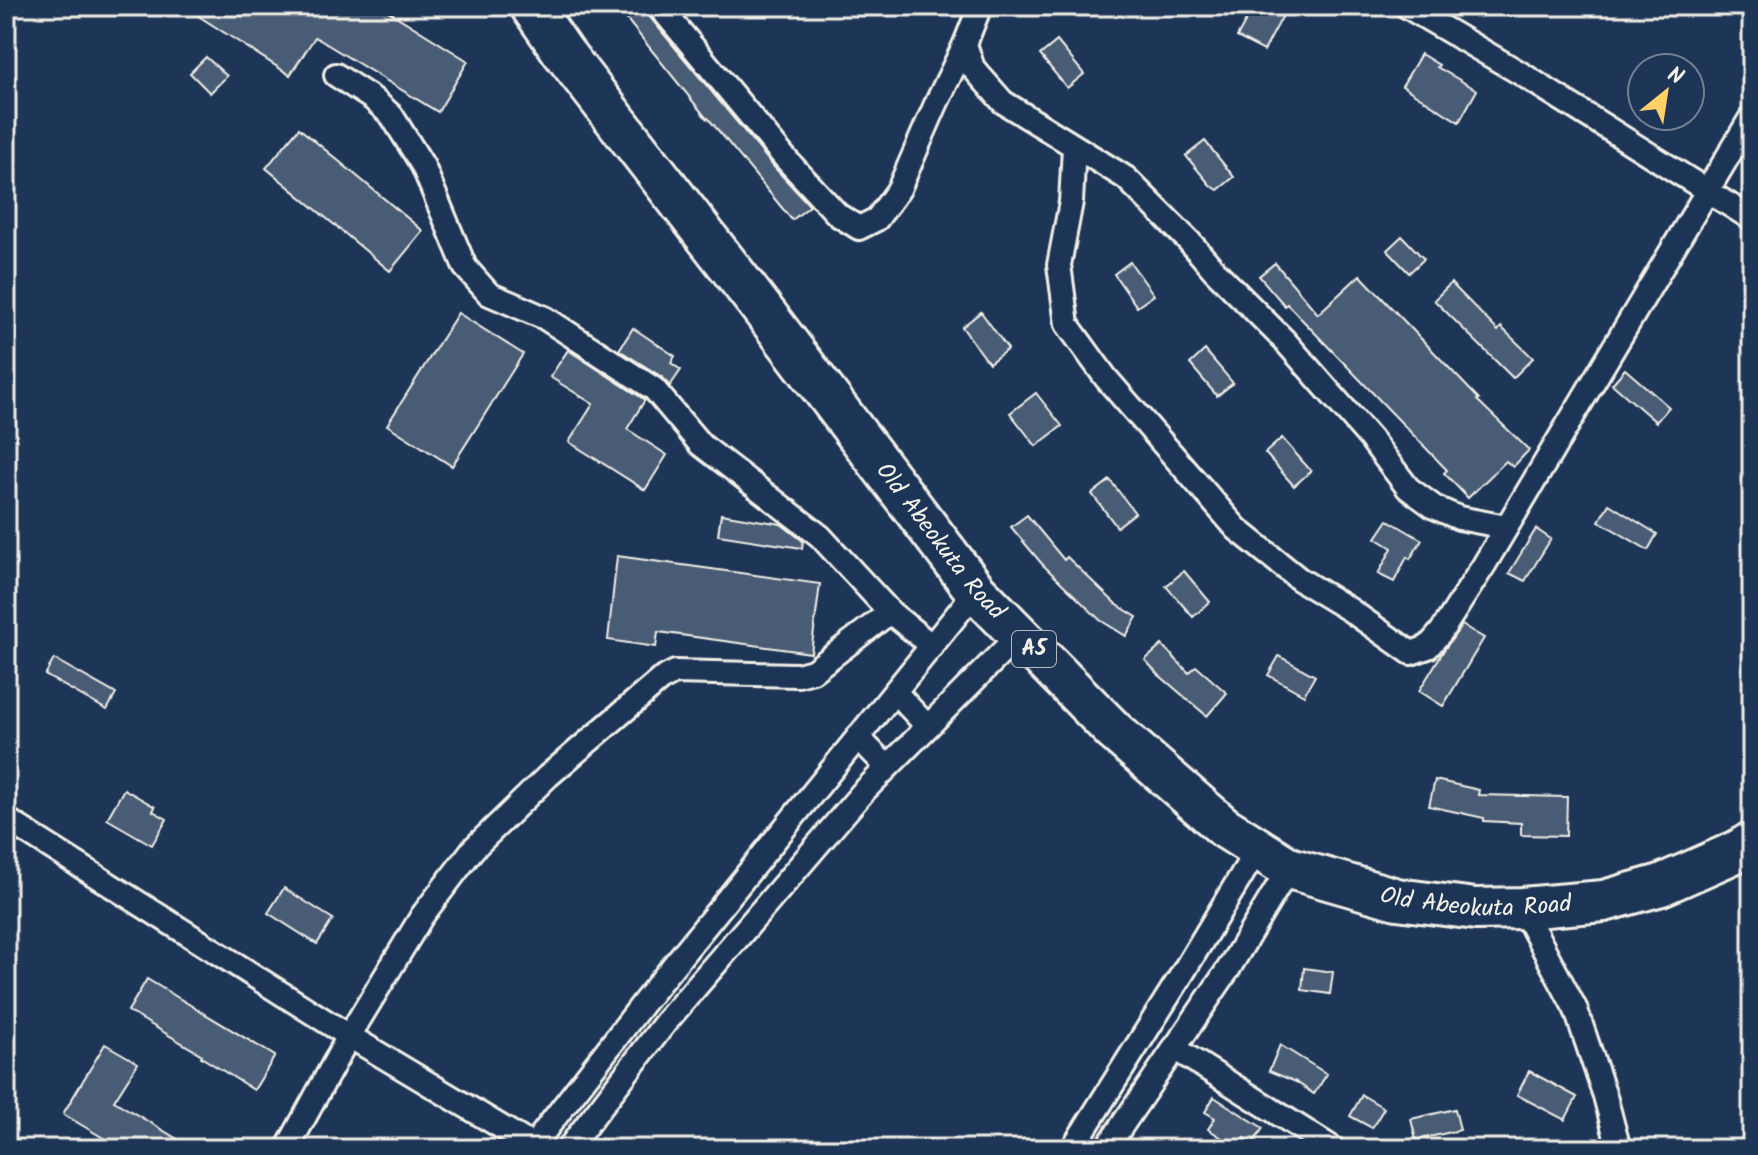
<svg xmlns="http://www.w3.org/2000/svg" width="1758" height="1155" font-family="Kalam,sans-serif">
<rect width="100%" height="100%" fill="#1d3557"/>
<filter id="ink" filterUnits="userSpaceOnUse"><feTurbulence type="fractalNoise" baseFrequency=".0125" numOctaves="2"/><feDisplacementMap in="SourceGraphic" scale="16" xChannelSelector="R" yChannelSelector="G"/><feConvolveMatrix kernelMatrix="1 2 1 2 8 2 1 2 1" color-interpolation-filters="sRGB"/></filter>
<g filter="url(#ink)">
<!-- building -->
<g fill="#485b74" stroke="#f4f1e8" stroke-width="2">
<path d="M 183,6 L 380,6 L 468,61 L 438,112 L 315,37 L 290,75 Z"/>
<path d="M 616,6 L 645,6 L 648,15 L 774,167 L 810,206 L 792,220 L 708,118 L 707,119 Z"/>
<path d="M 1254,6 L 1288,6 L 1264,51 L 1237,37 Z"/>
<path d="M 1057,41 L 1084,74 L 1067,88 L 1040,55 Z"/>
<path d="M 1421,54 L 1439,65 L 1437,67 L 1477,90 L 1459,122 L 1402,86 Z"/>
<path d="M 206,57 L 227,76 L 210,93 L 190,73 Z"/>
<path d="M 299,128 L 423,231 L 390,271 L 266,168 Z"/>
<path d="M 1205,141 L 1234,177 L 1218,190 L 1210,185 L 1186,156 Z"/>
<path d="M 1402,236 L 1424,259 L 1409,273 L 1387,250 Z"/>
<path d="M 1130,262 L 1154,295 L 1137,307 L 1114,274 Z"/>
<path d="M 1275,263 L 1318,314 L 1360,275 L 1479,399 L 1477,400 L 1529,450 L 1513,467 L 1506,461 L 1468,498 L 1444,473 L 1447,470 L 1287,304 L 1285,306 L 1259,276 Z"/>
<path d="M 1451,283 L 1498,331 L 1501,327 L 1533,358 L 1513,378 L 1434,300 Z"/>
<path d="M 981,312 L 1008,349 L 989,363 L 962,327 Z"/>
<path d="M 458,313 L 523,354 L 452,466 L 387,425 Z"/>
<path d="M 633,328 L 675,356 L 671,363 L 681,370 L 670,386 L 662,377 L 619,350 Z"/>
<path d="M 568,350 L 645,400 L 627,429 L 667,455 L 645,490 L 569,442 L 593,404 L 550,377 Z"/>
<path d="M 1205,350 L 1233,383 L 1217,396 L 1190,364 Z"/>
<path d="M 1625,369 L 1669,407 L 1656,422 L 1612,384 Z"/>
<path d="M 1036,393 L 1062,426 L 1036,446 L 1010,413 Z"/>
<path d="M 1282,438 L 1311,471 L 1294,486 L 1265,453 Z"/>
<path d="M 1110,480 L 1135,513 L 1117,527 L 1092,494 Z"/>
<path d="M 1609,504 L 1657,534 L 1648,550 L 1599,521 Z"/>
<path d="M 721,514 L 781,524 L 803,541 L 802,548 L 718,535 Z"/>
<path d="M 1027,515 L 1064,560 L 1067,557 L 1116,604 L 1137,617 L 1126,636 L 1100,620 L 1042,564 L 1011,527 Z"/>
<path d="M 1388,520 L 1422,540 L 1410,559 L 1407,557 L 1394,582 L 1378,574 L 1392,548 L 1376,538 Z"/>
<path d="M 1536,529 L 1551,539 L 1525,581 L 1509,573 Z"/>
<path d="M 617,556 L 820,584 L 811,653 L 658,632 L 656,647 L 608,640 Z"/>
<path d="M 1184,571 L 1210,602 L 1193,617 L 1166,586 Z"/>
<path d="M 1462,625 L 1484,638 L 1443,706 L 1419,691 L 1444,650 Z"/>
<path d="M 1162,645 L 1189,673 L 1196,666 L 1227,693 L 1207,716 L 1159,675 L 1145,660 Z"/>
<path d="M 1279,656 L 1315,676 L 1304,695 L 1268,675 Z"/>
<path d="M 54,659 L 116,694 L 107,710 L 45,675 Z"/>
<path d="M 1435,780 L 1479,790 L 1478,795 L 1567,797 L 1566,836 L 1521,835 L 1521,823 L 1484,821 L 1484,818 L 1429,806 Z"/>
<path d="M 124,789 L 155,807 L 153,811 L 167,819 L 152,845 L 107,819 Z"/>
<path d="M 284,888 L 333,919 L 317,944 L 268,913 Z"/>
<path d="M 1304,968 L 1333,972 L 1330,994 L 1302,990 Z"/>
<path d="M 147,979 L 275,1056 L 254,1090 L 201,1057 L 202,1055 L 128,1011 Z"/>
<path d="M 105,1044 L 138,1063 L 114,1101 L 194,1149 L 122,1149 L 63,1114 Z"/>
<path d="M 1280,1045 L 1327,1074 L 1314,1094 L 1296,1082 L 1269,1071 Z"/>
<path d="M 1529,1071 L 1577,1097 L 1565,1120 L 1517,1095 Z"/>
<path d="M 1362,1095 L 1384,1108 L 1372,1128 L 1350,1116 Z"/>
<path d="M 1214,1097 L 1263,1128 L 1253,1143 L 1245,1138 L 1238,1148 L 1208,1129 L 1215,1118 L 1205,1112 Z"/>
<path d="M 1455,1109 L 1460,1130 L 1416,1140 L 1411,1119 Z"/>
</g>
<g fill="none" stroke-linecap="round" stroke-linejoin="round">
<defs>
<g id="street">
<path d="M 659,6 L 785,158 L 838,215 L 859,228 L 877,219 L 899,189 L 936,104 L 965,44"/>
<path d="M 980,6 L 965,44 L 973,68 L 1003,102 L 1126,178 L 1189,241 L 1215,271 L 1284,340 L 1370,438 L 1408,488 L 1434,507 L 1459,518 L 1506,527"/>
<path d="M 1406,6 L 1520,73 L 1752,219"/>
<path d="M 336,75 L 373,99 L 392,116 L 423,166 L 465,267 L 489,294 L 545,318 L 654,389 L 700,444 L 820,536 L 890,612 L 932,646"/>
<path d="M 1074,147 L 1071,202 L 1059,265 L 1067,324 L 1106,378 L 1237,529 L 1299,579 L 1350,610 L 1411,653 L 1428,647 L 1441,632 L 1484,565 L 1752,116"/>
<path d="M 895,692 L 927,726"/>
<path d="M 858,737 L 887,767"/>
<path d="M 6,819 L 349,1036 L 538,1149"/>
<path d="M 1522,908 L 1576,1010 L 1605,1096 L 1619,1149"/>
<path d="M 1174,1048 L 1334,1149"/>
<path d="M 533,1146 L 644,1002 L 976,591"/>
<path d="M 287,1149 L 349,1036 L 422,916 L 473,849 L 548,776 L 660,680 L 675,672 L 798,675 L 813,671 L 890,612"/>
<path d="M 568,1149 L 665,1023 L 862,793 L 1019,635"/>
<path d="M 1072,1149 L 1179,979 L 1258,848"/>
<path d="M 1106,1149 L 1229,968 L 1289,868"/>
</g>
<g id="highway">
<path id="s1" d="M 531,6 L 563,52 L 759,305 L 976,591 L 1114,731 L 1224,827 L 1289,868 L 1397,899 L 1476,909 L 1522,908 L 1604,901 L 1661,885 L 1738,851 L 1752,842"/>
</g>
</defs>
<!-- street casing -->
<use href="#street" stroke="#f4f1e8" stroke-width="28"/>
<!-- highway casing -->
<use href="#highway" stroke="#f4f1e8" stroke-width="46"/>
<!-- street -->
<use href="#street" stroke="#1d3557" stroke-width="22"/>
<!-- highway -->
<use href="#highway" stroke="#1d3557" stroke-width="40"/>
</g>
</g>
<g text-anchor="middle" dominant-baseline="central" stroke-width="6" stroke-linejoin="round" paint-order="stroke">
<!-- shield labels -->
<rect fill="#1d3557" stroke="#b4b9bc" stroke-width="2" x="1012" y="631" width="44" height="36" rx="6"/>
<g font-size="22" font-weight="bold" fill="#f4f1e8">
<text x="1034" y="649">A5</text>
</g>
<!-- street labels -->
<g font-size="24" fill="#f4f1e8" stroke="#1d3557">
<text stroke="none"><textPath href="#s1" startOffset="674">Old Abeokuta Road</textPath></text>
<text stroke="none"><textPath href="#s1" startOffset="1346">Old Abeokuta Road</textPath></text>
</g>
</g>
<!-- margin -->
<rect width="1758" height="1155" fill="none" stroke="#1d3557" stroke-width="32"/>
<rect x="16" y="16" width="1726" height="1123" fill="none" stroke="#f4f1e8" stroke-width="3" filter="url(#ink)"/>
<!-- north arrow -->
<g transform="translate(1666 92) rotate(30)"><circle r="38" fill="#1d3557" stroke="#738091" stroke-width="2"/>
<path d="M0-6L14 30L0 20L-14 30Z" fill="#ffd166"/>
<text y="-12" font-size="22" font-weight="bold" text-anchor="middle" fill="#f4f1e8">N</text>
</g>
</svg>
